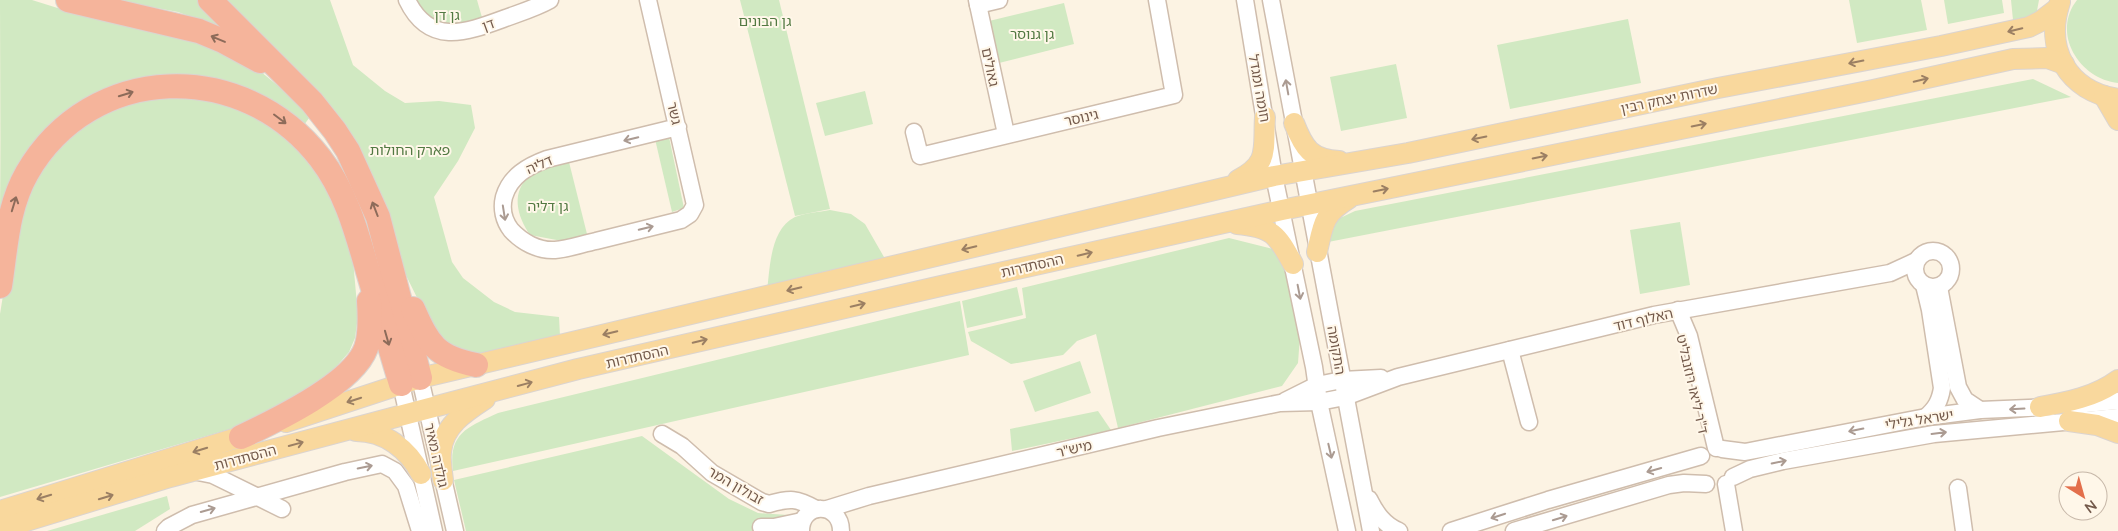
<svg xmlns="http://www.w3.org/2000/svg" width="2118" height="531" font-family="Lato,'Noto Sans Hebrew',sans-serif">
<rect width="100%" height="100%" fill="#fcf3e3"/>
<!-- green -->
<g fill="#d1e9c2">
<path d="M 0,0 L 32,0 L 64,10 L 136,25 L 213,47 L 260,71 L 312,114 L 304,125 L 266,100 L 113,91 L 0,210 C 1,140 0,70 0,0 Z"/>
<path d="M 114,0 L 199,0 L 232,32 L 178,12 Z"/>
<path d="M 219,0 L 330,0 L 353,65 L 385,91 L 405,103 L 439,101 L 471,105 L 475,128 L 458,161 L 434,197 L 452,262 L 463,278 L 494,302 L 515,312 L 559,317 L 560,336 L 492,356 L 461,353 L 445,344 L 433,330 L 395,253 L 369,172 Z"/>
<path d="M 411,0 L 477,0 L 483,21 L 439,28 Z"/>
<path d="M 740,0 L 779,0 L 830,209 L 795,216 Z"/>
<path d="M 1849,0 L 1921,0 L 1927,30 L 1857,43 Z"/>
<path d="M 1944,0 L 2002,0 L 2004,13 L 1948,24 Z"/>
<path d="M 2011,0 L 2039,0 L 2036,16 L 2013,20 Z"/>
<path d="M 2077,0 L 2118,0 L 2118,83 C 2079,79 2051,33 2077,0 Z"/>
<path d="M 1064,3 L 1074,44 L 999,63 L 989,21 Z"/>
<path d="M 1628,19 L 1641,83 L 1510,109 L 1497,45 Z"/>
<path d="M 1396,64 L 1407,118 L 1341,131 L 1330,77 Z"/>
<path d="M 2033,79 L 2071,97 L 1323,243 L 1336,220 L 1355,211 Z"/>
<path d="M 161,87 L 273,119 L 330,189 L 353,260 L 358,316 L 355,338 L 349,352 L 336,367 L 318,382 L 288,403 L 237,427 L 0,497 L 0,314 L 5,283 L 8,223 L 53,140 Z"/>
<path d="M 865,91 L 873,124 L 825,136 L 816,103 Z"/>
<path d="M 669,137 L 684,208 L 672,212 L 655,139 Z"/>
<path d="M 569,162 L 587,234 L 562,241 L 530,235 C 517,216 510,191 531,175 C 541,168 557,166 569,162 Z"/>
<path d="M 830,210 L 851,214 L 865,224 L 888,264 L 767,291 C 770,268 770,229 795,217 C 805,213 819,212 830,210 Z"/>
<path d="M 1680,222 L 1690,285 L 1640,294 L 1630,230 Z"/>
<path d="M 1229,238 L 1281,251 L 1300,336 L 1298,363 L 1282,386 L 1118,428 L 1096,334 L 1077,341 L 1063,355 L 1011,364 L 971,341 L 968,332 L 1026,318 L 1022,288 Z"/>
<path d="M 1017,287 L 1023,315 L 967,328 L 962,301 Z"/>
<path d="M 960,301 L 969,355 L 453,471 C 448,433 468,427 498,413 Z"/>
<path d="M 1080,361 L 1091,393 L 1035,412 L 1023,381 Z"/>
<path d="M 1098,411 L 1111,430 L 1012,451 L 1010,429 Z"/>
<path d="M 642,436 L 729,499 L 758,513 L 788,515 L 784,531 L 466,531 L 454,480 Z"/>
<path d="M 167,496 L 170,509 L 135,531 L 47,531 Z"/>
</g>
<g fill="none" stroke-linecap="round" stroke-linejoin="round">
<defs>
<g id="minor">
<path d="M 407,0 C 429,46 465,33 503,19 C 519,13 536,8 550,0"/>
<path d="M 648,0 L 695,205 L 690,214 L 681,220 C 652,227 624,234 596,241 C 582,244 568,249 555,250 C 538,251 522,242 511,230 C 504,221 501,209 504,197 C 510,176 528,166 547,159 L 678,127"/>
<path d="M 977,0 L 1006,134"/>
<path d="M 1245,0 L 1274,176 L 1314,367 L 1319,402 L 1347,531"/>
<path d="M 1271,0 C 1304,177 1337,354 1371,531"/>
<path d="M 978,5 L 999,0"/>
<path d="M 914,132 L 920,156 L 1174,95 L 1157,0"/>
<circle cx="1933" cy="269" r="18"/>
<path d="M 1924,285 L 1930,310 L 1942,388 C 1940,401 1936,408 1926,417"/>
<path d="M 1939,287 L 1958,387 L 1965,400 L 1980,410"/>
<path d="M 1678,310 L 1689,336 L 1716,448"/>
<path d="M 1510,350 L 1529,422"/>
<path d="M 420,378 L 455,531"/>
<path d="M 401,384 L 434,531"/>
<path d="M 1285,401 L 1317,385 L 1342,380 L 1381,378"/>
<path d="M 2075,405 L 2118,401"/>
<path d="M 662,434 L 682,446 L 712,473 L 762,502 L 769,504 C 790,498 797,498 816,509"/>
<path d="M 1722,449 L 1745,452 L 1926,417 L 1980,410 L 2051,407"/>
<path d="M 193,471 L 213,475 L 282,509"/>
<path d="M 1733,477 L 1750,469 L 1783,461 L 1934,434 L 2118,417"/>
<path d="M 1726,484 L 1734,531"/>
<path d="M 1958,488 L 1964,531"/>
<path d="M 1369,499 C 1376,513 1384,525 1399,531"/>
<path d="M 827,509 L 869,496 L 1158,428 L 1280,403 L 1319,402 L 1345,397 L 1398,377 L 1654,315 L 1890,273 L 1916,261"/>
<path d="M 761,527 L 774,527 L 802,521"/>
<path d="M 165,531 L 169,527 L 192,515 L 345,472 L 382,464 L 395,471 L 406,486 L 420,531"/>
<path d="M 801,531 C 801,501 841,502 841,531"/>
<path d="M 1451,531 L 1548,500 L 1701,456"/>
<path d="M 1514,531 L 1669,485 L 1684,483 L 1706,484"/>
</g>
<g id="major">
<path d="M 2060,2 C 2044,50 2068,91 2118,99"/>
<path d="M 2104,96 L 2118,120"/>
<path d="M 1294,123 C 1304,149 1311,159 1339,161"/>
<path d="M 1238,180 C 1270,163 1263,150 1265,117"/>
<path d="M 1237,224 C 1272,227 1277,234 1293,264"/>
<path d="M 1317,252 C 1323,225 1323,214 1348,199"/>
<path d="M 2040,407 C 2068,402 2095,397 2118,380"/>
<path d="M 2069,421 L 2097,425 L 2118,433"/>
<path d="M 286,422 L 420,378 L 1274,176 L 1408,153 L 1718,88 L 1941,46 L 2029,27 L 2041,21 L 2058,8"/>
<path d="M 356,431 C 385,431 408,449 421,474"/>
<path d="M 443,480 C 442,472 440,461 441,452 C 443,426 465,412 485,399"/>
<path d="M 0,511 L 256,432"/>
<path d="M 0,529 L 170,477 L 407,414 L 578,369 L 941,286 L 1282,210 L 1873,90 L 2013,59 L 2047,58 L 2064,64"/>
</g>
<g id="highway">
<path d="M 68,0 L 199,31 L 223,41 L 260,61"/>
<path d="M 210,0 L 312,102 L 335,131 L 348,151 L 378,217 L 420,378"/>
<path d="M 0,286 C 6,248 7,208 27,173 C 91,62 243,58 320,158 C 347,193 357,234 369,275 C 380,312 390,348 401,384"/>
<path d="M 413,309 C 429,345 436,357 476,365"/>
<path d="M 241,437 C 275,421 353,384 366,348 C 371,334 370,316 369,301"/>
</g>
</defs>
<!-- minor casing -->
<use href="#minor" stroke="#cfbdad" stroke-width="19"/>
<!-- major casing -->
<use href="#major" stroke="#dbd4d0" stroke-width="22"/>
<!-- highway casing -->
<use href="#highway" stroke="#dbd4d0" stroke-width="26"/>
<!-- minor -->
<use href="#minor" stroke="#fff" stroke-width="16"/>
<!-- major -->
<use href="#major" stroke="#f9d89d" stroke-width="20"/>
<!-- highway -->
<use href="#highway" stroke="#f5b49b" stroke-width="24"/>
</g>
<!-- one-way arrows -->
<defs><path id="oneway-shaft" d="M-6 0H5M1.5-3L5.5 0L1.5 3" fill="none" stroke-width="1.6" stroke-linecap="round" stroke-linejoin="round" transform="scale(1.25)"/></defs>
<g stroke="#9b7f63">
<use href="#oneway-shaft" transform="translate(2015 30) rotate(167)"/>
<use href="#oneway-shaft" transform="translate(1856 62) rotate(169)"/>
<use href="#oneway-shaft" transform="translate(1921 80) rotate(-13)"/>
<use href="#oneway-shaft" transform="translate(1699 125) rotate(-11)"/>
<use href="#oneway-shaft" transform="translate(1479 138) rotate(168)"/>
<use href="#oneway-shaft" transform="translate(1540 157) rotate(-11)"/>
<use href="#oneway-shaft" transform="translate(1381 190) rotate(-12)"/>
<use href="#oneway-shaft" transform="translate(969 248) rotate(167)"/>
<use href="#oneway-shaft" transform="translate(1085 254) rotate(-13)"/>
<use href="#oneway-shaft" transform="translate(794 289) rotate(167)"/>
<use href="#oneway-shaft" transform="translate(858 305) rotate(-13)"/>
<use href="#oneway-shaft" transform="translate(610 333) rotate(166)"/>
<use href="#oneway-shaft" transform="translate(700 341) rotate(-13)"/>
<use href="#oneway-shaft" transform="translate(525 384) rotate(-15)"/>
<use href="#oneway-shaft" transform="translate(354 400) rotate(162)"/>
<use href="#oneway-shaft" transform="translate(296 444) rotate(-15)"/>
<use href="#oneway-shaft" transform="translate(200 450) rotate(163)"/>
<use href="#oneway-shaft" transform="translate(44 497) rotate(163)"/>
<use href="#oneway-shaft" transform="translate(106 497) rotate(-17)"/>
</g>
<g stroke="#8d6b5a">
<use href="#oneway-shaft" transform="translate(218 39) rotate(-157)"/>
<use href="#oneway-shaft" transform="translate(126 94) rotate(-17)"/>
<use href="#oneway-shaft" transform="translate(280 119) rotate(37)"/>
<use href="#oneway-shaft" transform="translate(14 204) rotate(-73)"/>
<use href="#oneway-shaft" transform="translate(375 209) rotate(-111)"/>
<use href="#oneway-shaft" transform="translate(387 338) rotate(74)"/>
</g>
<g stroke="#ab9b92">
<use href="#oneway-shaft" transform="translate(1287 87) rotate(-100)"/>
<use href="#oneway-shaft" transform="translate(631 139) rotate(166)"/>
<use href="#oneway-shaft" transform="translate(504 213) rotate(81)"/>
<use href="#oneway-shaft" transform="translate(646 228) rotate(-14)"/>
<use href="#oneway-shaft" transform="translate(1299 292) rotate(79)"/>
<use href="#oneway-shaft" transform="translate(2017 409) rotate(177)"/>
<use href="#oneway-shaft" transform="translate(1856 430) rotate(169)"/>
<use href="#oneway-shaft" transform="translate(1939 433) rotate(-7)"/>
<use href="#oneway-shaft" transform="translate(1330 451) rotate(77)"/>
<use href="#oneway-shaft" transform="translate(1779 462) rotate(-12)"/>
<use href="#oneway-shaft" transform="translate(365 467) rotate(-12)"/>
<use href="#oneway-shaft" transform="translate(1654 470) rotate(164)"/>
<use href="#oneway-shaft" transform="translate(208 510) rotate(-16)"/>
<use href="#oneway-shaft" transform="translate(1498 516) rotate(162)"/>
<use href="#oneway-shaft" transform="translate(1560 518) rotate(-17)"/>
</g>
<g text-anchor="middle" dominant-baseline="central" stroke-width="4" stroke-linejoin="round" paint-order="stroke">
<!-- park labels -->
<g font-size="14" fill="#527942" stroke="#fff7e9">
<text x="447" y="14">גן דן</text>
<text x="765" y="20">גן הבונים</text>
<text x="1032" y="33">גן גנוסר</text>
<text x="410" y="149">פארק החולות</text>
<text x="548" y="205">גן דליה</text>
</g>
<!-- street labels -->
<g font-size="14" fill="#73594a" stroke="#fff7e9">
<text transform="translate(488 24) rotate(-20)">דן</text>
<text transform="translate(991 67) rotate(78)">גאולים</text>
<text transform="translate(1260 88) rotate(80)">חומה ומגדל</text>
<text transform="translate(1669 98) rotate(-12)">שדרות יצחק רבין</text>
<text transform="translate(675 113) rotate(77)">גשר</text>
<text transform="translate(1081 117) rotate(-13)">גינוסר</text>
<text transform="translate(539 164) rotate(-23)">דליה</text>
<text transform="translate(1032 265) rotate(-13)">ההסתדרות</text>
<text transform="translate(1643 319) rotate(-13)">האלוף דוד</text>
<text transform="translate(1337 350) rotate(80)">התקומה</text>
<text transform="translate(637 356) rotate(-13)">ההסתדרות</text>
<text transform="translate(1693 384) rotate(77)">ד"ר ליאו רוזנבליט</text>
<text transform="translate(1919 419) rotate(-9)">ישראל גלילי</text>
<text transform="translate(1074 448) rotate(-13)">מיש"ר</text>
<text transform="translate(437 455) rotate(77)">גולדה מאיר</text>
<text transform="translate(245 457) rotate(-15)">ההסתדרות</text>
<text transform="translate(736 485) rotate(30)">זבולון המר</text>
</g>
</g>
<!-- north arrow -->
<g transform="translate(2083 496) rotate(143)"><circle r="24" fill="#fff7e9" stroke="#c7b8a9"/>
<path d="M0-4L9 19L0 12L-9 19Z" fill="#e36f4b"/>
<text y="-8" font-size="14" font-weight="bold" text-anchor="middle" fill="#73594a">N</text>
</g>
</svg>
